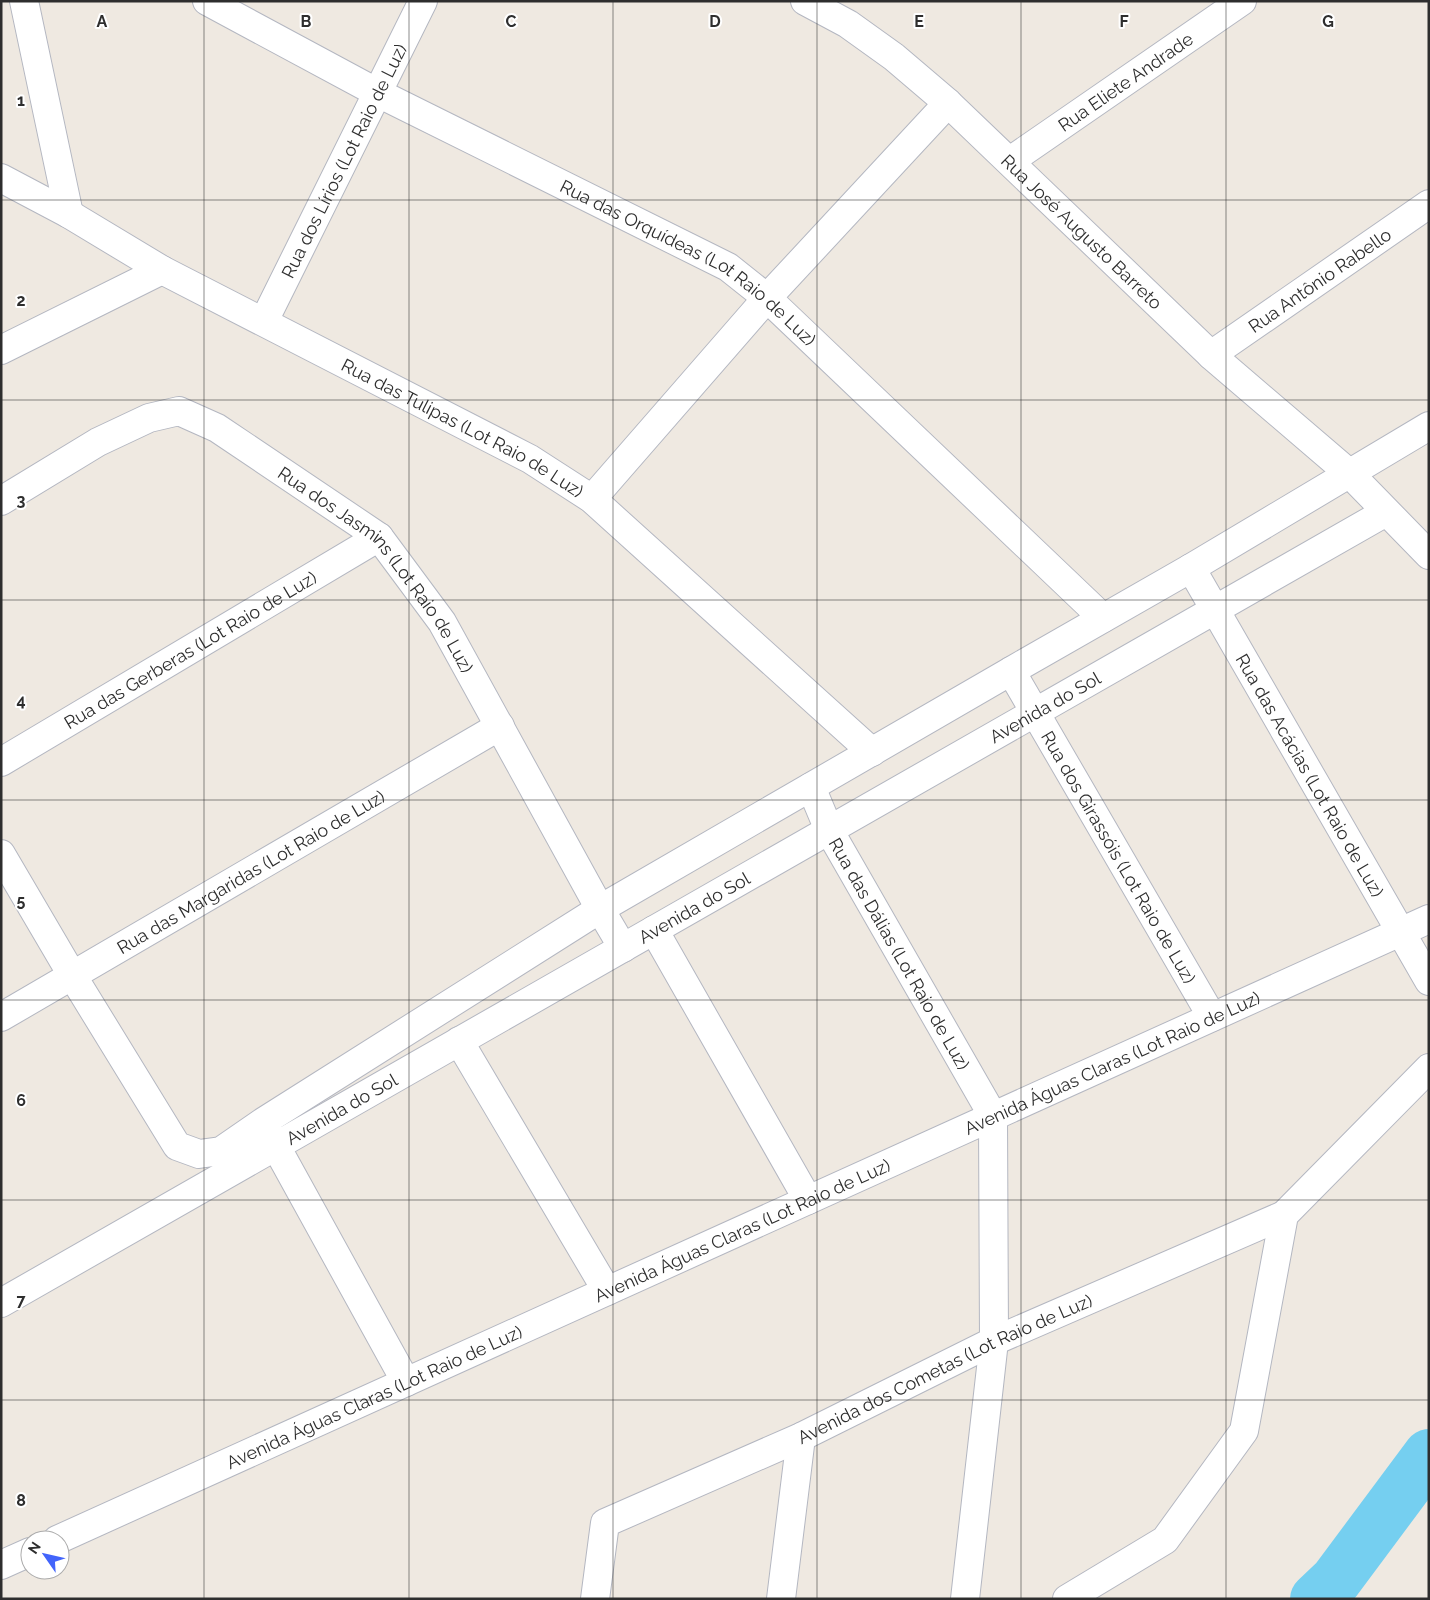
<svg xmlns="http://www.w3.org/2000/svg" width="1430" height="1600" font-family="Raleway,sans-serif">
<rect width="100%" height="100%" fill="#efe9e1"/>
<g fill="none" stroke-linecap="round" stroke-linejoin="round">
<!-- river -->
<path stroke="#75cff0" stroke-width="52" d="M 1316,1599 L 1336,1580 L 1429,1455"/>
<defs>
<g id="minor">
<path d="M 24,1 L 69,214"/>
<path id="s1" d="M 207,1 L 378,93 L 728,267 L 767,298 L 1103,618"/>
<path id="s2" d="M 805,1 L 848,24 L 894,57 L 948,103 L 1211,355 L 1350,474 L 1429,555"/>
<path id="s3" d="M 1010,161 L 1242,1"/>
<path id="s4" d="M 1,178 L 69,214 L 162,270 L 530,459 L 592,499 L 872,752"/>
<path id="s5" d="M 264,321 L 423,1"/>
<path d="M 1,350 L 162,270"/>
<path id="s6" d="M 1211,355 L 1429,204"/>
<path d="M 592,499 L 767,298 L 948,103"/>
<path id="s7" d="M 1,501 L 98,442 L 149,418 L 179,411 L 217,428 L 379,537 L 442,622 L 600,909 L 623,948"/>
<path id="s8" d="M 1191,568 L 1429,981"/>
<path id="s9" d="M 1011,671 L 1212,1017"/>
<path id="s10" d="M 1,762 L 379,537"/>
<path id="s11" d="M 811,787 L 829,830 L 993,1116 L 994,1341 L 965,1599"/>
<path d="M 1,854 L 72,975 L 177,1146 L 199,1154 L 221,1151 L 263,1122 L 600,909 L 1011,671 L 1191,568 L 1429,426"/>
<path d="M 654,930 L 808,1200"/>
<path id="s12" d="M 1,1017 L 500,726"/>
<path d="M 459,1041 L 607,1291"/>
<path d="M 267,1130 L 406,1382"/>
<path id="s13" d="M 1,1303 L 1386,512"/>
<path id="s14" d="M 57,1540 L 1429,919"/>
<path d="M 1,1565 L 30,1552"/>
<path id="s15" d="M 595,1599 L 605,1523 L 801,1437 L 994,1341 L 1284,1215"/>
<path d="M 781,1599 L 801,1437"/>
<path d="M 1067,1599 L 1165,1540 L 1244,1431 L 1284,1215 L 1429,1068"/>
</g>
</defs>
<!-- minor casing -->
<use href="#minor" stroke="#b4b7c1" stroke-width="30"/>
<!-- minor -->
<use href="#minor" stroke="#fff" stroke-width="28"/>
</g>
<!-- grid -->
<path fill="none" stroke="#2e2e2e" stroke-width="1" stroke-opacity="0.55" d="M 204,1 L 204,1599M 409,1 L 409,1599M 613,1 L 613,1599M 817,1 L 817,1599M 1021,1 L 1021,1599M 1226,1 L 1226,1599M 1,200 L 1429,200M 1,400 L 1429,400M 1,600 L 1429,600M 1,800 L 1429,800M 1,1000 L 1429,1000M 1,1200 L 1429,1200M 1,1400 L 1429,1400"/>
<g text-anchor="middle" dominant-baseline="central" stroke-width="4" stroke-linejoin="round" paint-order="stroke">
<!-- street labels -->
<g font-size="18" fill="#2e2e2e" stroke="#fff">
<text stroke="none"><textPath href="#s3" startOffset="140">Rua Eliete Andrade</textPath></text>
<text stroke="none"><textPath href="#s5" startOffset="179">Rua dos Lírios (Lot Raio de Luz)</textPath></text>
<text stroke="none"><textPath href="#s2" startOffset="362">Rua José Augusto Barreto</textPath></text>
<text stroke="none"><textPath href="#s1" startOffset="549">Rua das Orquídeas (Lot Raio de Luz)</textPath></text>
<text stroke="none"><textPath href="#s6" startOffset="132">Rua Antônio Rabello</textPath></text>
<text stroke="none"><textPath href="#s4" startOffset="525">Rua das Tulipas (Lot Raio de Luz)</textPath></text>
<text stroke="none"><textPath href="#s7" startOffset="459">Rua dos Jasmins (Lot Raio de Luz)</textPath></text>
<text stroke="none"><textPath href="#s10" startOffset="220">Rua das Gerberas (Lot Raio de Luz)</textPath></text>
<text stroke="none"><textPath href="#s13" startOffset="1202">Avenida do Sol</textPath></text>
<text stroke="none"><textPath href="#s8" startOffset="239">Rua das Acácias (Lot Raio de Luz)</textPath></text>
<text stroke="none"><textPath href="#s9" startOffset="215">Rua dos Girassóis (Lot Raio de Luz)</textPath></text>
<text stroke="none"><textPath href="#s12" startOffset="289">Rua das Margaridas (Lot Raio de Luz)</textPath></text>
<text stroke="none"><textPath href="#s13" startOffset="798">Avenida do Sol</textPath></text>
<text stroke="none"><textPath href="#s11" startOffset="189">Rua das Dálias (Lot Raio de Luz)</textPath></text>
<text stroke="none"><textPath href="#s14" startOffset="1158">Avenida Águas Claras (Lot Raio de Luz)</textPath></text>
<text stroke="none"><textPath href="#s13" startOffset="392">Avenida do Sol</textPath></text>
<text stroke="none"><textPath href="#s14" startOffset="752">Avenida Águas Claras (Lot Raio de Luz)</textPath></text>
<text stroke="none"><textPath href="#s15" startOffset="450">Avenida dos Cometas (Lot Raio de Luz)</textPath></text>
<text stroke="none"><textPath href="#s14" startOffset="348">Avenida Águas Claras (Lot Raio de Luz)</textPath></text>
</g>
</g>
<g font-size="16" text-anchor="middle" font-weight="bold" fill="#2e2e2e" stroke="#fff" stroke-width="4" stroke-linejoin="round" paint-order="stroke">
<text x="102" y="27">A</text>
<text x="306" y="27">B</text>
<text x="511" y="27">C</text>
<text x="715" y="27">D</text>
<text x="919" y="27">E</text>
<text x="1124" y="27">F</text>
<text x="1328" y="27">G</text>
<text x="21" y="106">1</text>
<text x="21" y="306">2</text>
<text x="21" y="506">3</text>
<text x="21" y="706">4</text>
<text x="21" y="906">5</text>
<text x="21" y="1106">6</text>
<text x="21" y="1306">7</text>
<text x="21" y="1506">8</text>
</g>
<!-- border -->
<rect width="1430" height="1600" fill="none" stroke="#2e2e2e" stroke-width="5"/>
<!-- north arrow -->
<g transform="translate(45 1555) rotate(304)"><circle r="24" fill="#ffffff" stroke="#ababab"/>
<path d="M0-4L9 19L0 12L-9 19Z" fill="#4264fb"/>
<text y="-8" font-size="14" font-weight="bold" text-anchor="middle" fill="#2e2e2e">N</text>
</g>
</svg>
